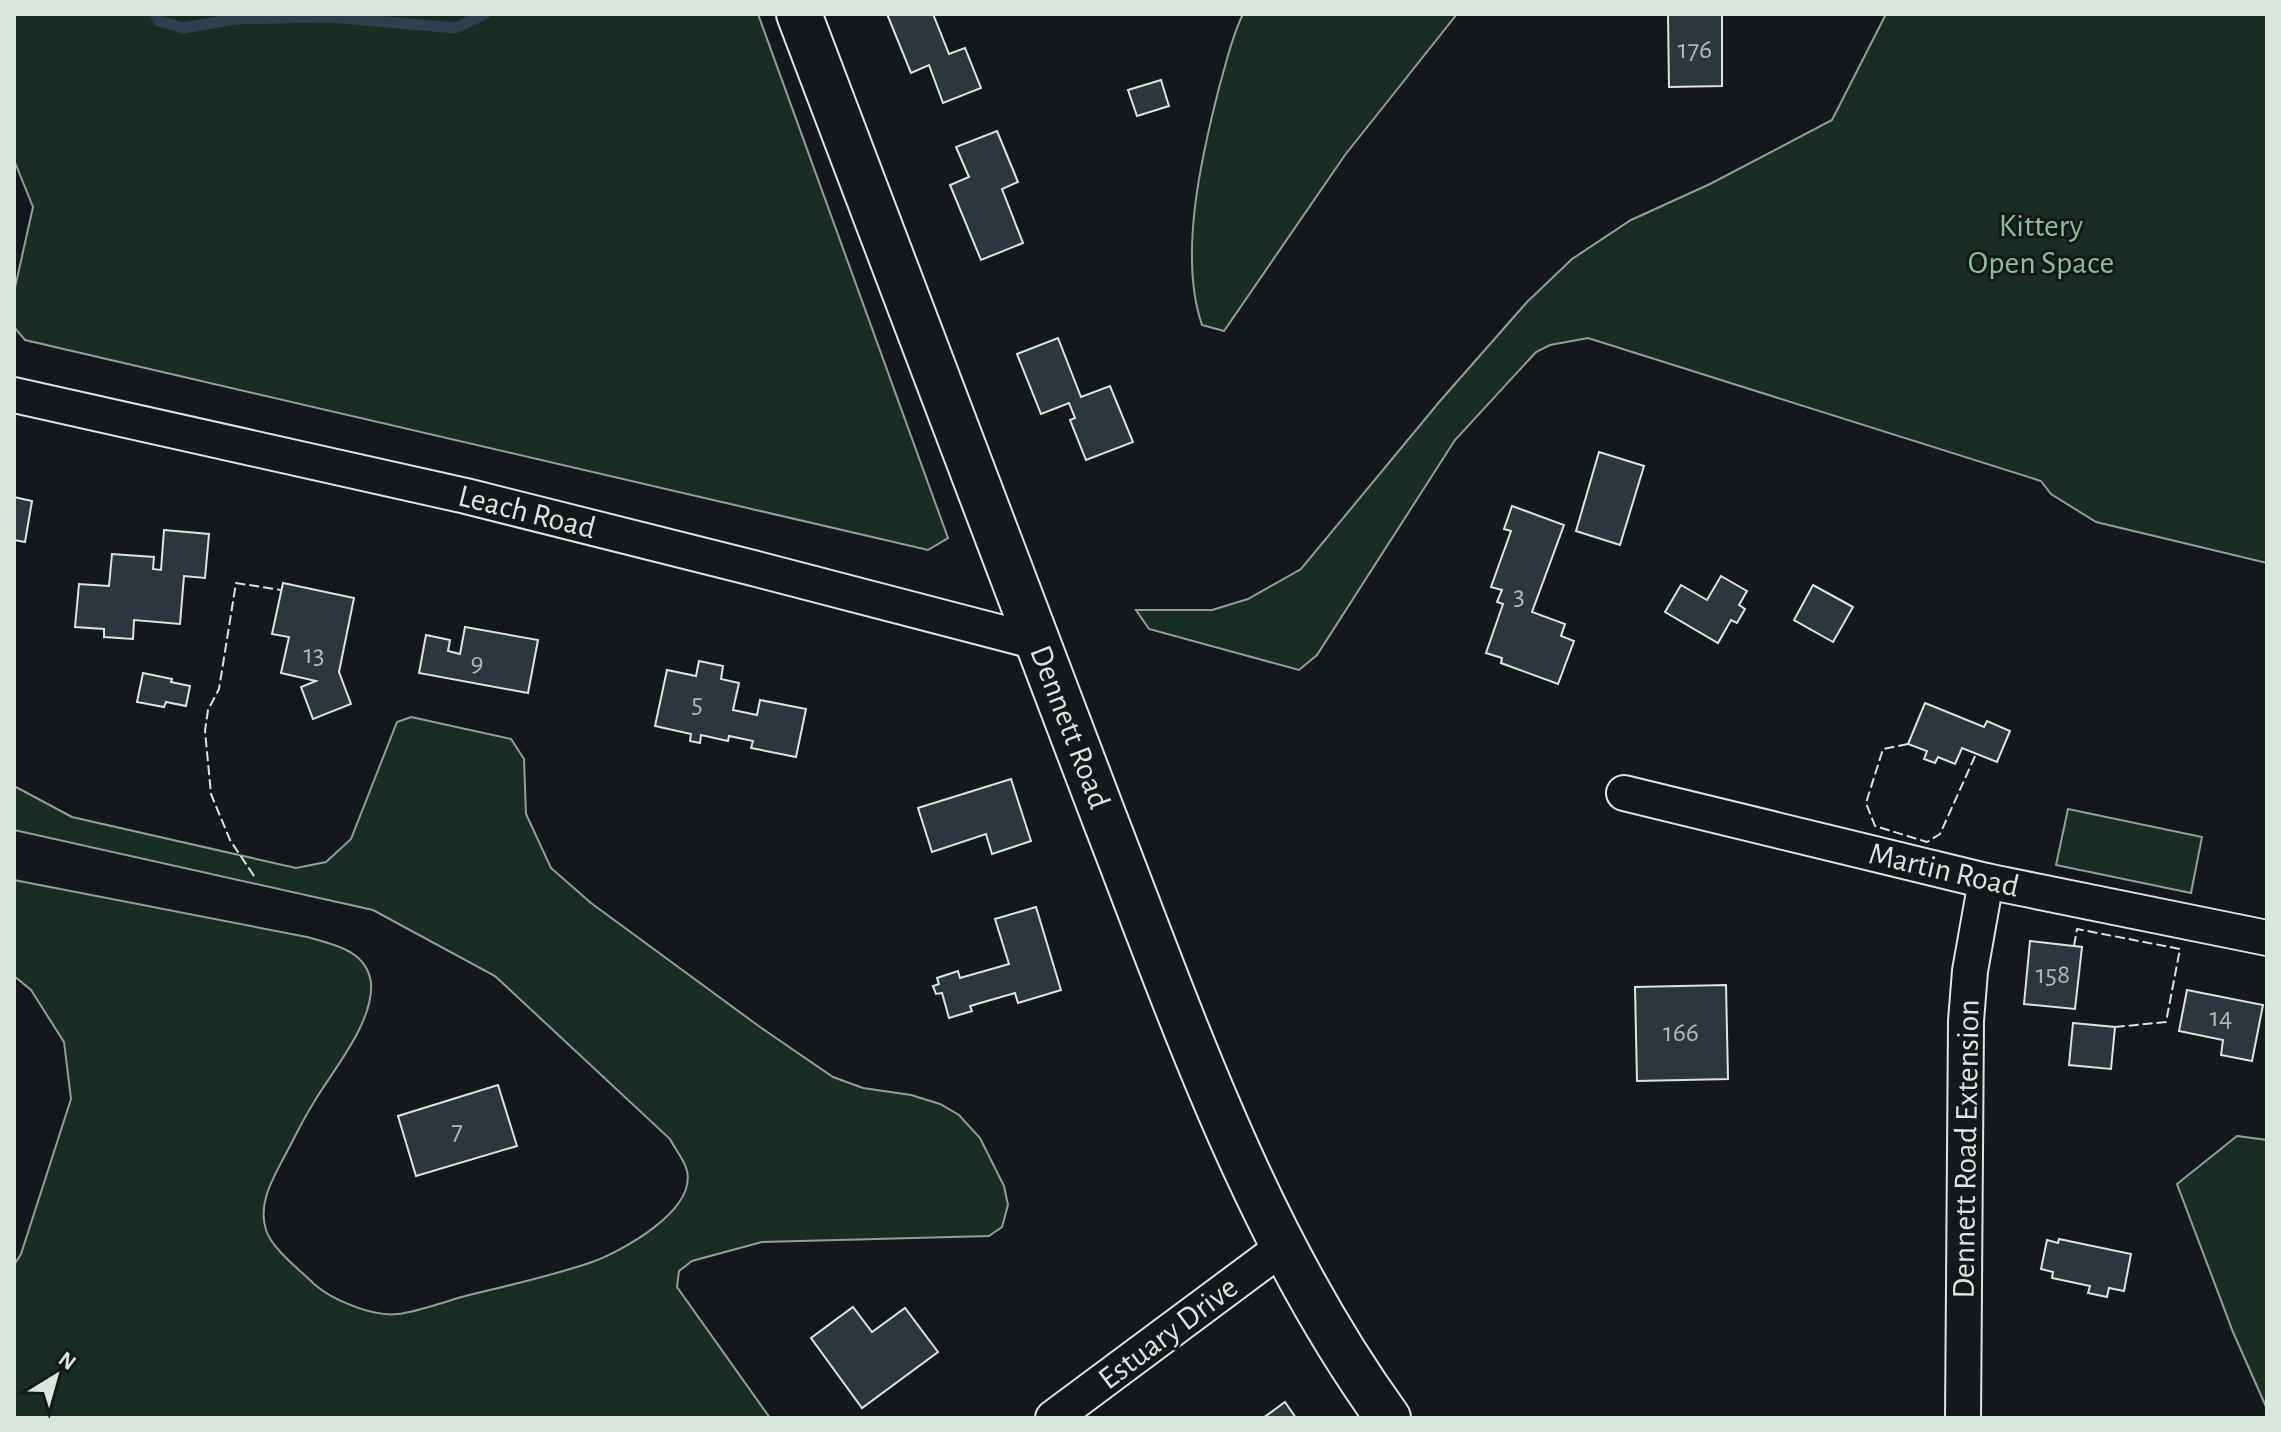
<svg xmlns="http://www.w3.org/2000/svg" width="2281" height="1432" font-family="'Alegreya Sans',sans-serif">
<rect width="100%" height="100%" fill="#14181c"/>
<!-- green -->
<g fill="#1a2d24" stroke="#939e99" stroke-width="2">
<path d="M 14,14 L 758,14 L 948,538 L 928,550 L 25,340 L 14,327 L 14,292 L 33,207 L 14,160 Z"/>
<path d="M 1243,14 L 1457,14 L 1345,155 L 1224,331 L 1202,325 C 1178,255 1202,154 1220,84 C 1227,60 1232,36 1243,14 Z"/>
<path d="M 1886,14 L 2267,14 L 2267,563 L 2096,522 L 2051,494 L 2041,481 L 1588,338 L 1550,345 L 1536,352 L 1455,440 L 1317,655 L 1299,670 L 1149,629 L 1136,610 L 1212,610 L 1248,599 L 1301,569 L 1440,401 L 1527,302 L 1572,259 L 1631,220 L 1710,184 L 1832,120 Z"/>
<path d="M 411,717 L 511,739 L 524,759 L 526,814 L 551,868 L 591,903 L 760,1027 L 833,1077 L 863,1088 L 911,1095 L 940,1104 L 959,1115 L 980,1138 L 1004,1186 L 1008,1205 L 1002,1227 L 989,1236 L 762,1242 L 692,1261 L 679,1271 L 677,1287 L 770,1418 L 14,1418 L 14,1265 L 21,1254 L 71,1099 L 64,1042 L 31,990 L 14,976 L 14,880 L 307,937 C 332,944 367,950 371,983 C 374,1022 333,1070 314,1102 C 302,1121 293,1141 282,1161 C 271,1182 258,1205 266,1230 C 272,1249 300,1270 314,1284 C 332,1300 373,1317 398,1314 C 421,1311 446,1301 469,1295 C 510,1285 552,1276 592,1262 C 622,1251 696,1211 687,1171 C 685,1161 675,1149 670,1139 L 495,976 L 373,910 L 14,830 L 14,786 L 72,817 L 296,868 L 326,862 L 351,839 L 397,722 Z"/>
<path d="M 2068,809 L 2202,837 L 2191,893 L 2056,865 Z"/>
<path d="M 2237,1136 L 2267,1140 L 2267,1409 L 2233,1332 L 2177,1184 Z"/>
</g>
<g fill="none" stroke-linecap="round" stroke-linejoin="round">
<!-- stream -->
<path stroke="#2f3f4d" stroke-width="11" d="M 155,14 L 159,21 L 183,28 L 236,19 L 330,17 L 455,28 L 485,14"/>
</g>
<!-- building -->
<g fill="#2c363c" stroke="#d8e6dc" stroke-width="2">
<path d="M 887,14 L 933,14 L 949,54 L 965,48 L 981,88 L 943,103 L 929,65 L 911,73 Z"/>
<path d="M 1668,14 L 1722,14 L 1722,86 L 1669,87 Z"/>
<path d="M 1161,80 L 1169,106 L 1137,116 L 1128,90 Z"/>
<path d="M 997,131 L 1018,182 L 1002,189 L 1023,243 L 981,260 L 950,185 L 969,177 L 956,147 Z"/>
<path d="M 1058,338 L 1081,397 L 1110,386 L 1133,442 L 1086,460 L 1070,420 L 1075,418 L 1069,403 L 1041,414 L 1017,354 Z"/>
<path d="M 1599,452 L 1644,466 L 1620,545 L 1576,531 Z"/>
<path d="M 14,497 L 32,501 L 25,542 L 14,540 Z"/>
<path d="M 1512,506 L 1564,525 L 1532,612 L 1565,624 L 1561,636 L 1574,641 L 1558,684 L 1501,663 L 1502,658 L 1486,653 L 1503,604 L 1497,602 L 1502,590 L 1491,587 L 1511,531 L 1504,529 Z"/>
<path d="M 164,530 L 209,534 L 205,578 L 184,576 L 180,624 L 134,620 L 133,639 L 104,637 L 104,629 L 75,627 L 79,584 L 109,586 L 112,554 L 154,557 L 153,569 L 161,570 Z"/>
<path d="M 1721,576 L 1747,591 L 1739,605 L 1745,609 L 1737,623 L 1731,620 L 1718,643 L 1665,612 L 1681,585 L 1707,600 Z"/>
<path d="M 283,583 L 354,598 L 339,672 L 351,704 L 313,719 L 301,687 L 316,681 L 281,673 L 289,637 L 272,634 Z"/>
<path d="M 1813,585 L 1853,607 L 1833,642 L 1794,620 Z"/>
<path d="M 465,627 L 538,640 L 528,693 L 419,673 L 426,635 L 450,640 L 448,651 L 460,654 Z"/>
<path d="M 699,661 L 723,666 L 721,679 L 739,683 L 733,710 L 757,715 L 760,700 L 806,709 L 796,757 L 751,748 L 753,741 L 729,736 L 728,741 L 701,735 L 700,743 L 690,741 L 691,734 L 655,726 L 667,670 L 696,676 Z"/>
<path d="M 143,673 L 172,679 L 171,682 L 190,686 L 186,706 L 166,702 L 164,707 L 137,702 Z"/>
<path d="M 1925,703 L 1984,727 L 1987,721 L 2010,731 L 1997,762 L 1962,748 L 1955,764 L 1938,757 L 1935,763 L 1924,759 L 1927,751 L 1908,744 Z"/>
<path d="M 1011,779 L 1031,841 L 992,854 L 986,834 L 932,852 L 918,808 Z"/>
<path d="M 1036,907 L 1061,990 L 1018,1003 L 1015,993 L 970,1006 L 972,1011 L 949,1018 L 942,993 L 936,994 L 933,986 L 939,984 L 937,978 L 958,971 L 960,978 L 1009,964 L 995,919 Z"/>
<path d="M 2030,941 L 2082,947 L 2075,1009 L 2024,1004 Z"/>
<path d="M 1726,985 L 1728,1079 L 1637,1081 L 1635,987 Z"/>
<path d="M 2187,990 L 2263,1005 L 2252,1061 L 2221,1055 L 2223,1040 L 2179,1031 Z"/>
<path d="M 2073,1023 L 2115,1027 L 2111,1069 L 2069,1065 Z"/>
<path d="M 498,1085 L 517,1146 L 416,1176 L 398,1116 Z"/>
<path d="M 2059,1239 L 2131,1254 L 2124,1291 L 2109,1288 L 2107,1297 L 2088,1293 L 2090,1286 L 2052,1278 L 2053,1272 L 2041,1269 L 2047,1240 L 2058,1243 Z"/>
<path d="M 853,1307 L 872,1332 L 905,1308 L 938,1352 L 862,1408 L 811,1338 Z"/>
<path d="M 1285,1402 L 1296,1418 L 1263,1418 Z"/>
</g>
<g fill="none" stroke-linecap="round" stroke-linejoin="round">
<defs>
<g id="street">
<path d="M 14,395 L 466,496 L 753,568 L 1037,642"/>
<path d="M 1624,793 L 1986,881 L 2267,938"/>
<path d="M 1053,1418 L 1283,1247"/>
<path d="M 1963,1418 L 1966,1021 L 1970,971 L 1986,881"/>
</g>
<path id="secondary" d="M 799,14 C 900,282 1001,550 1104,817 C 1184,1023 1257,1237 1388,1418"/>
</defs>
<!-- street casing -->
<use href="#street" stroke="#d8e6dc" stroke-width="38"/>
<!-- secondary casing -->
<use href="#secondary" stroke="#d8e6dc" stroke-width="48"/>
<!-- street -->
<use href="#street" stroke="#14181c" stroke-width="34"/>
<!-- secondary -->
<use href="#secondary" stroke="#14181c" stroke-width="44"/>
<!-- fence -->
<g stroke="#d8e6dc" stroke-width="2" stroke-dasharray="10 4" stroke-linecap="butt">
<path d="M 1908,744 L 1883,749 L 1866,803 L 1875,826 L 1927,842 L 1940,834 L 1976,754"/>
<path d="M 254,876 L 230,840 L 211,794 L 205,731 L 208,710 L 219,689 L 236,583 L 281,590"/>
<path d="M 2074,946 L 2077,929 L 2180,949 L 2166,1022 L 2115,1027"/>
</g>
</g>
<g text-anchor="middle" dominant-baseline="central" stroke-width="6" stroke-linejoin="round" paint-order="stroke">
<!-- number labels -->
<g font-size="28" fill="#adbab4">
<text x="1695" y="50">176</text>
<text x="1519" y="596">3</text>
<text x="314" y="655">13</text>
<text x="477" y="663">9</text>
<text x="697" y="704">5</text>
<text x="2053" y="975">158</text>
<text x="2221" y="1018">14</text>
<text x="1681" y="1033">166</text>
<text x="457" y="1131">7</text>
</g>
<!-- park labels -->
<g font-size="32" fill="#8ac095" stroke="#14181c">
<text x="2041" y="226">Kittery<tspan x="2041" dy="37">Open Space</tspan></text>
</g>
<!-- street labels -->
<g font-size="32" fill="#d8e6dc" stroke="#14181c">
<text transform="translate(527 512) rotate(14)">Leach Road</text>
<text transform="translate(1070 727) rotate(69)">Dennett Road</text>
<text transform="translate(1944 870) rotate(13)">Martin Road</text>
<text transform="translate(1966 1149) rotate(-89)">Dennett Road Extension</text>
<text transform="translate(1168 1333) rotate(-37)">Estuary Drive</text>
</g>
</g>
<!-- border -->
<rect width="2281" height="1432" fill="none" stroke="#d8e6dc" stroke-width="32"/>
<!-- north arrow -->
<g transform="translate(56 1376) rotate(37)" stroke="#14181c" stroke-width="6" paint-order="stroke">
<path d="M0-6L14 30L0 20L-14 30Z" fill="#d8e6dc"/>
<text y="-12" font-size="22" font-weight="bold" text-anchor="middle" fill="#d8e6dc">N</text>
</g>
</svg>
